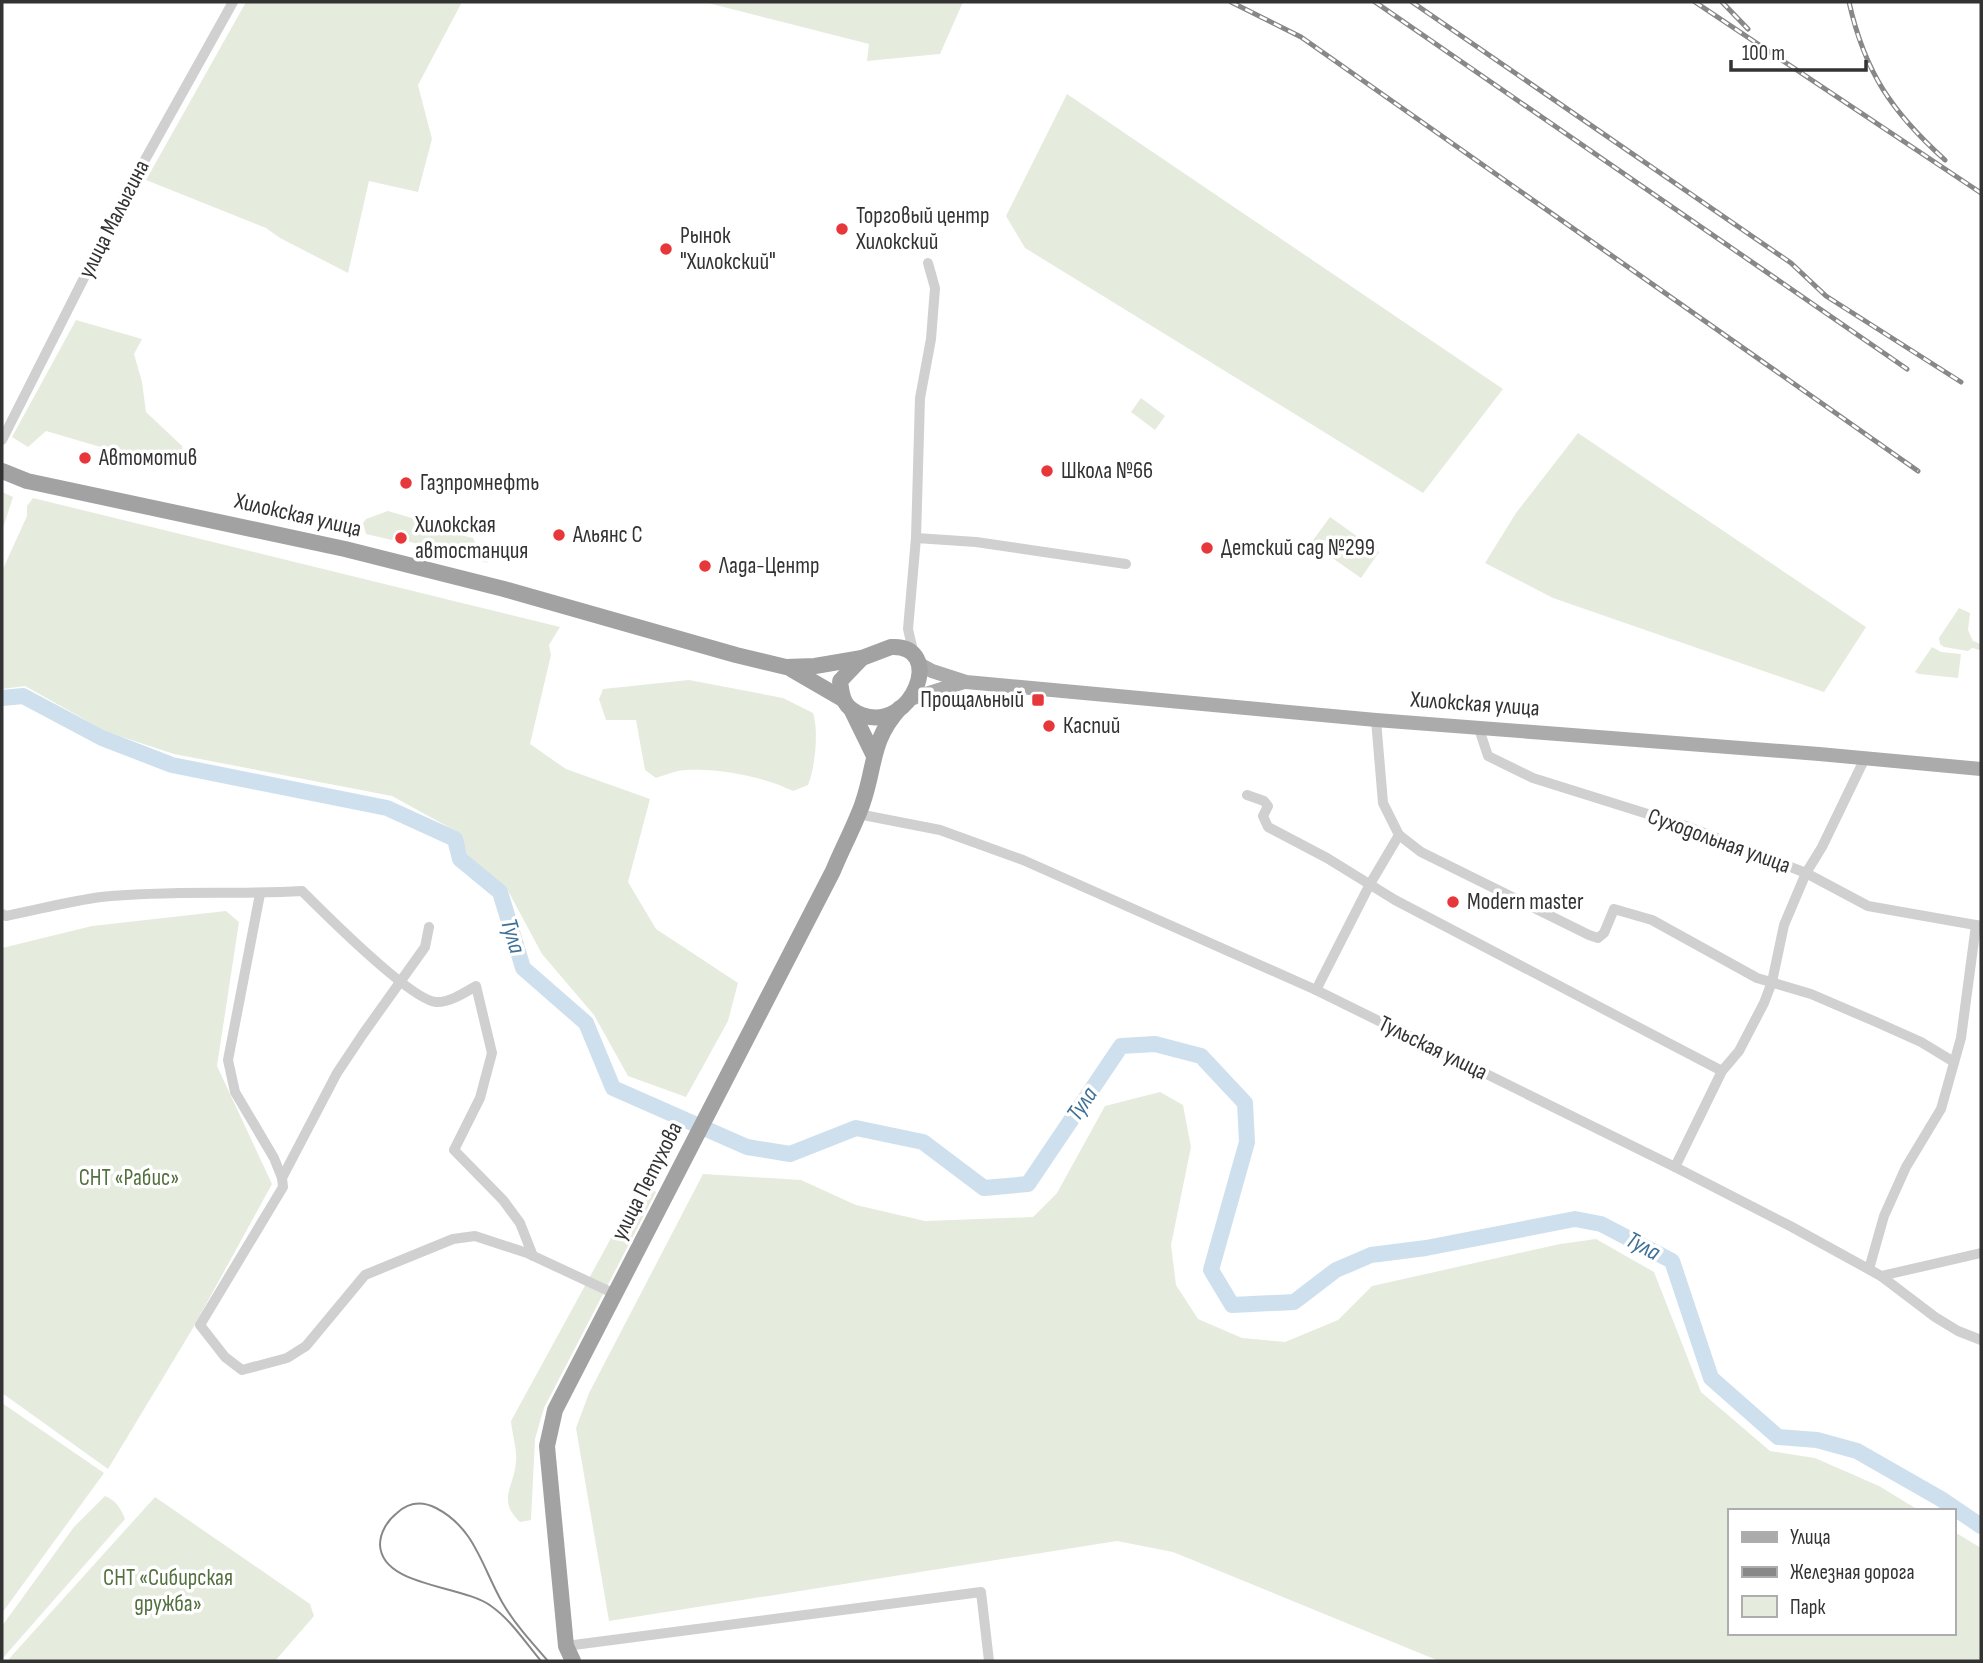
<svg xmlns="http://www.w3.org/2000/svg" width="1983" height="1663" font-family="'Sofia Sans Condensed',sans-serif">
<rect width="100%" height="100%" fill="#fff"/>
<!-- green -->
<g fill="#e5ecde">
<path d="M 246,2 L 462,2 L 418,85 L 432,139 L 418,192 L 369,181 L 348,273 L 280,238 L 266,228 L 146,180 Z"/>
<path d="M 704,2 L 963,2 L 940,54 L 867,61 L 869,44 Z"/>
<path d="M 1067,94 L 1503,389 L 1423,493 L 1025,248 L 1006,216 Z"/>
<path d="M 76,320 L 142,339 L 134,354 L 142,382 L 146,412 L 182,446 L 183,457 L 172,468 L 46,431 L 28,447 L 12,437 Z"/>
<path d="M 1141,398 L 1165,416 L 1155,430 L 1131,412 Z"/>
<path d="M 1578,433 L 1866,627 L 1824,692 L 1553,598 L 1485,563 L 1516,513 Z"/>
<path d="M 2,492 L 13,497 L 2,531 Z"/>
<path d="M 33,498 L 560,627 L 549,645 L 551,655 L 530,744 L 566,769 L 650,799 L 628,882 L 656,929 L 738,983 L 728,1021 L 686,1097 L 628,1076 L 594,1015 L 542,954 L 507,889 L 468,856 L 461,834 L 392,796 L 174,754 L 107,732 L 25,686 L 2,689 L 2,571 L 27,516 L 27,506 Z"/>
<path d="M 388,511 L 439,526 L 439,530 L 473,538 L 479,552 L 488,563 L 407,541 L 408,534 L 397,531 L 392,540 L 366,534 L 363,523 L 366,519 Z"/>
<path d="M 1330,517 L 1379,552 L 1361,578 L 1311,543 Z"/>
<path d="M 1959,608 L 1970,613 L 1968,630 L 1973,641 L 1981,644 L 1980,650 L 1972,648 L 1968,651 L 1944,647 L 1940,644 L 1939,638 Z"/>
<path d="M 1932,647 L 1941,652 L 1961,654 L 1958,678 L 1919,674 L 1915,672 Z"/>
<path d="M 689,680 L 783,698 L 813,713 C 819,731 815,768 808,785 L 793,791 C 765,777 719,768 687,770 C 677,770 665,775 656,778 L 645,770 L 636,720 L 606,720 L 599,699 L 603,689 Z"/>
<path d="M 226,911 L 239,922 L 217,1066 L 272,1184 L 193,1328 L 108,1469 L 2,1393 L 2,948 L 92,926 Z"/>
<path d="M 1160,1092 L 1183,1105 L 1191,1147 L 1171,1245 L 1176,1285 L 1198,1319 L 1242,1338 L 1285,1342 L 1338,1320 L 1372,1286 L 1560,1244 L 1596,1239 L 1654,1272 L 1701,1392 L 1770,1451 L 1815,1458 L 1879,1486 L 1920,1511 L 1729,1511 L 1729,1633 L 1953,1633 L 1953,1531 L 1981,1548 L 1981,1661 L 1439,1661 L 1173,1552 L 1117,1541 L 609,1621 L 576,1428 L 589,1393 L 703,1174 L 801,1180 L 856,1205 L 925,1221 L 1033,1217 L 1057,1193 L 1105,1106 Z"/>
<path d="M 647,1185 L 656,1192 L 544,1408 L 535,1439 L 531,1520 L 520,1522 C 496,1499 515,1487 516,1460 C 517,1448 512,1434 511,1421 L 634,1196 Z"/>
<path d="M 2,1403 L 104,1473 L 2,1613 Z"/>
<path d="M 105,1496 C 116,1500 121,1509 125,1519 L 2,1659 L 2,1626 L 74,1527 Z"/>
<path d="M 155,1497 L 310,1604 L 314,1616 L 275,1661 L 7,1661 Z"/>
</g>
<g fill="none" stroke-linecap="round" stroke-linejoin="round">
<!-- river -->
<path stroke="#cee0ee" stroke-width="16" d="M 2,698 L 23,696 L 102,738 L 172,765 L 387,808 L 455,839 L 460,859 L 500,892 L 523,968 L 586,1023 L 613,1088 L 747,1147 L 790,1154 L 856,1128 L 923,1142 L 984,1188 L 1028,1184 L 1121,1046 L 1155,1044 L 1201,1056 L 1245,1103 L 1247,1142 L 1211,1270 L 1232,1305 L 1294,1302 L 1336,1270 L 1371,1255 L 1426,1248 L 1575,1219 L 1601,1224 L 1672,1261 L 1711,1378 L 1778,1437 L 1817,1440 L 1857,1451 L 1941,1499 L 1981,1526"/>
<!-- minor -->
<g stroke="#d0d0d0" stroke-width="10">
<path d="M 2,440 L 132,183 L 233,2"/>
<path d="M 916,538 L 976,542 L 1126,564"/>
<path d="M 914,655 L 908,629 L 916,538 L 920,398 L 931,339 L 935,288 L 928,263"/>
<path d="M 1478,726 L 1488,756 L 1533,778 L 1686,826 L 1806,873 L 1868,906 L 1981,926"/>
<path d="M 1247,795 L 1264,801 L 1268,806 L 1263,816 L 1268,827 L 1327,858 L 1395,900 L 1722,1071"/>
<path d="M 858,814 L 940,830 L 1023,860 L 1316,990 L 1675,1167 L 1792,1227 L 1881,1276 L 1935,1317 L 1958,1331 L 1981,1340"/>
<path d="M 1399,835 L 1421,852 L 1589,935 L 1598,938 L 1604,933 L 1614,909 L 1652,920 L 1757,978 L 1811,994 L 1874,1021 L 1921,1042 L 1954,1062"/>
<path d="M 260,894 L 228,1060 L 235,1092 L 274,1158 L 282,1178"/>
<path d="M 2,914 L 6,916 C 37,910 70,901 101,897 C 168,890 235,895 302,891 C 323,912 411,1000 436,1002 C 449,1003 464,993 476,986 L 492,1053 L 480,1098 L 454,1150 L 503,1200 L 520,1223 L 533,1256"/>
<path d="M 429,927 L 425,947 L 363,1034 L 337,1073 L 282,1178 L 283,1187 L 200,1325 L 225,1357 L 242,1370 L 287,1358 L 306,1346 L 365,1275 L 453,1239 L 475,1236 L 527,1253 L 615,1294"/>
<path d="M 1316,990 L 1370,884 L 1399,835 L 1383,803 L 1376,720"/>
<path d="M 1675,1167 L 1722,1071 L 1739,1051 L 1764,1003 L 1772,982 L 1784,925 L 1806,873 L 1822,847 L 1865,758"/>
<path d="M 1869,1269 L 1884,1216 L 1906,1167 L 1941,1109 L 1961,1038 L 1976,925"/>
<path d="M 1881,1276 L 1981,1253"/>
<path d="M 566,1646 L 981,1592 L 989,1661"/>
</g>
<!-- primary -->
<g stroke="#ababab" stroke-width="14">
<path d="M 919,664 L 932,671 L 966,682 L 1376,720 L 1819,754 L 1981,769"/>
<path d="M 910,699 L 964,682"/>
</g>
<!-- trunk -->
<g stroke="#a2a2a2" stroke-width="16">
<path d="M 2,471 L 27,481 L 345,549 L 504,589 L 736,655 L 786,667 L 815,666 L 862,658"/>
<path d="M 891,647 C 946,644 913,733 862,715 C 844,708 842,699 840,681 L 862,658 Z"/>
<path d="M 791,669 L 841,698"/>
<path d="M 852,711 L 874,756"/>
<path d="M 573,1661 L 566,1646 L 548,1457 L 547,1446 L 555,1410 L 833,871 C 842,849 854,827 862,805 C 876,766 870,741 900,708"/>
</g>
<!-- tram -->
<path stroke="#888" stroke-width="2" d="M 541,1661 C 525,1642 511,1620 491,1606 C 463,1585 382,1587 380,1545 C 380,1532 388,1520 397,1513 C 409,1502 422,1501 436,1508 C 475,1528 482,1567 502,1602 C 514,1623 532,1643 548,1661"/>
<defs>
<g id="rail">
<path d="M 1231,2 L 1301,37 L 1918,471"/>
<path d="M 1375,2 L 1907,369"/>
<path d="M 1412,2 L 1791,263 L 1826,296 L 1961,382"/>
<path d="M 1695,2 L 1981,193"/>
<path d="M 1722,2 L 1748,29"/>
<path d="M 1849,2 C 1865,73 1892,112 1945,160"/>
</g>
</defs>
<!-- rail casing -->
<use href="#rail" stroke="#888" stroke-width="5"/>
<!-- rail -->
<use href="#rail" stroke="#fff" stroke-width="2.5" stroke-dasharray="8" stroke-linecap="butt"/>
</g>
<!-- markers -->
<g fill="#e7373b" stroke="#fff" stroke-width="2.5">
<circle cx="842" cy="229" r="7"/>
<circle cx="666" cy="249" r="7"/>
<circle cx="85" cy="458" r="7"/>
<circle cx="1047" cy="471" r="7"/>
<circle cx="406" cy="483" r="7"/>
<circle cx="559" cy="535" r="7"/>
<circle cx="401" cy="538" r="7"/>
<circle cx="1207" cy="548" r="7"/>
<circle cx="705" cy="566" r="7"/>
<rect x="1031" y="693" width="14" height="14" rx="3.5"/>
<circle cx="1049" cy="726" r="7"/>
<circle cx="1453" cy="902" r="7"/>
</g>
<g text-anchor="middle" dominant-baseline="central" stroke-width="7" stroke-linejoin="round" paint-order="stroke">
<!-- poi labels -->
<g font-size="23" fill="#333" stroke="#fff" text-anchor="start">
<text x="856" y="216">Торговый центр<tspan x="856" dy="26">Хилокский</tspan></text>
<text x="680" y="236">Рынок<tspan x="680" dy="26">"Хилокский"</tspan></text>
<text x="99" y="458">Автомотив</text>
<text x="1061" y="471">Школа №66</text>
<text x="420" y="483">Газпромнефть</text>
<text x="415" y="525">Хилокская<tspan x="415" dy="26">автостанция</tspan></text>
<text x="573" y="535">Альянс С</text>
<text x="1221" y="548">Детский сад №299</text>
<text x="719" y="566">Лада-Центр</text>
<text x="1024" y="700" text-anchor="end">Прощальный</text>
<text x="1063" y="726">Каспий</text>
<text x="1467" y="902">Modern master</text>
</g>
<!-- street labels -->
<g font-size="23" fill="#333" stroke="#fff">
<text transform="translate(114 219) rotate(-63)">улица Малыгина</text>
<text transform="translate(298 515) rotate(13)">Хилокская улица</text>
<text transform="translate(1475 704) rotate(4)">Хилокская улица</text>
<text transform="translate(1719 841) rotate(20)">Суходольная улица</text>
<text transform="translate(1433 1048) rotate(26)">Тульская улица</text>
<text transform="translate(647 1181) rotate(-63)">улица Петухова</text>
</g>
<!-- park labels -->
<g font-size="23" fill="#53703e" stroke="#fff">
<text x="129" y="1178">СНТ «Рабис»</text>
<text x="168" y="1578">СНТ «Сибирская<tspan x="168" dy="26">дружба»</tspan></text>
</g>
<!-- water labels -->
<g font-size="24" font-style="italic" fill="#3e7097" stroke="#fff">
<text transform="translate(513 936) rotate(73)">Тула</text>
<text transform="translate(1082 1104) rotate(-56)">Тула</text>
<text transform="translate(1643 1246) rotate(28)">Тула</text>
</g>
</g>
<!-- border -->
<rect width="1983" height="1663" fill="none" stroke="#333333" stroke-width="7"/>
<!-- legend -->
<rect x="1728" y="1509" width="228" height="126" fill="#ffffff" stroke="#adadad" stroke-width="2"/>
<rect x="1742" y="1532" width="35" height="10" fill="#ababab" stroke="#adadad" stroke-width="2"/>
<text x="1790" y="1544" font-size="21" fill="#333333">Улица</text>
<rect x="1742" y="1567" width="35" height="10" fill="#888888" stroke="#adadad" stroke-width="2"/>
<text x="1790" y="1579" font-size="21" fill="#333333">Железная дорога</text>
<rect x="1742" y="1596" width="35" height="21" fill="#e5ecde" stroke="#adadad" stroke-width="2"/>
<text x="1790" y="1614" font-size="21" fill="#333333">Парк</text>
<!-- scale -->
<path d="M1731 60v10h135v-10" fill="none" stroke="#333333" stroke-width="3.5"/>
<text x="1742" y="60" font-size="21" fill="#333333" stroke="#ffffff" stroke-width="5" paint-order="stroke">100 m</text>
</svg>
